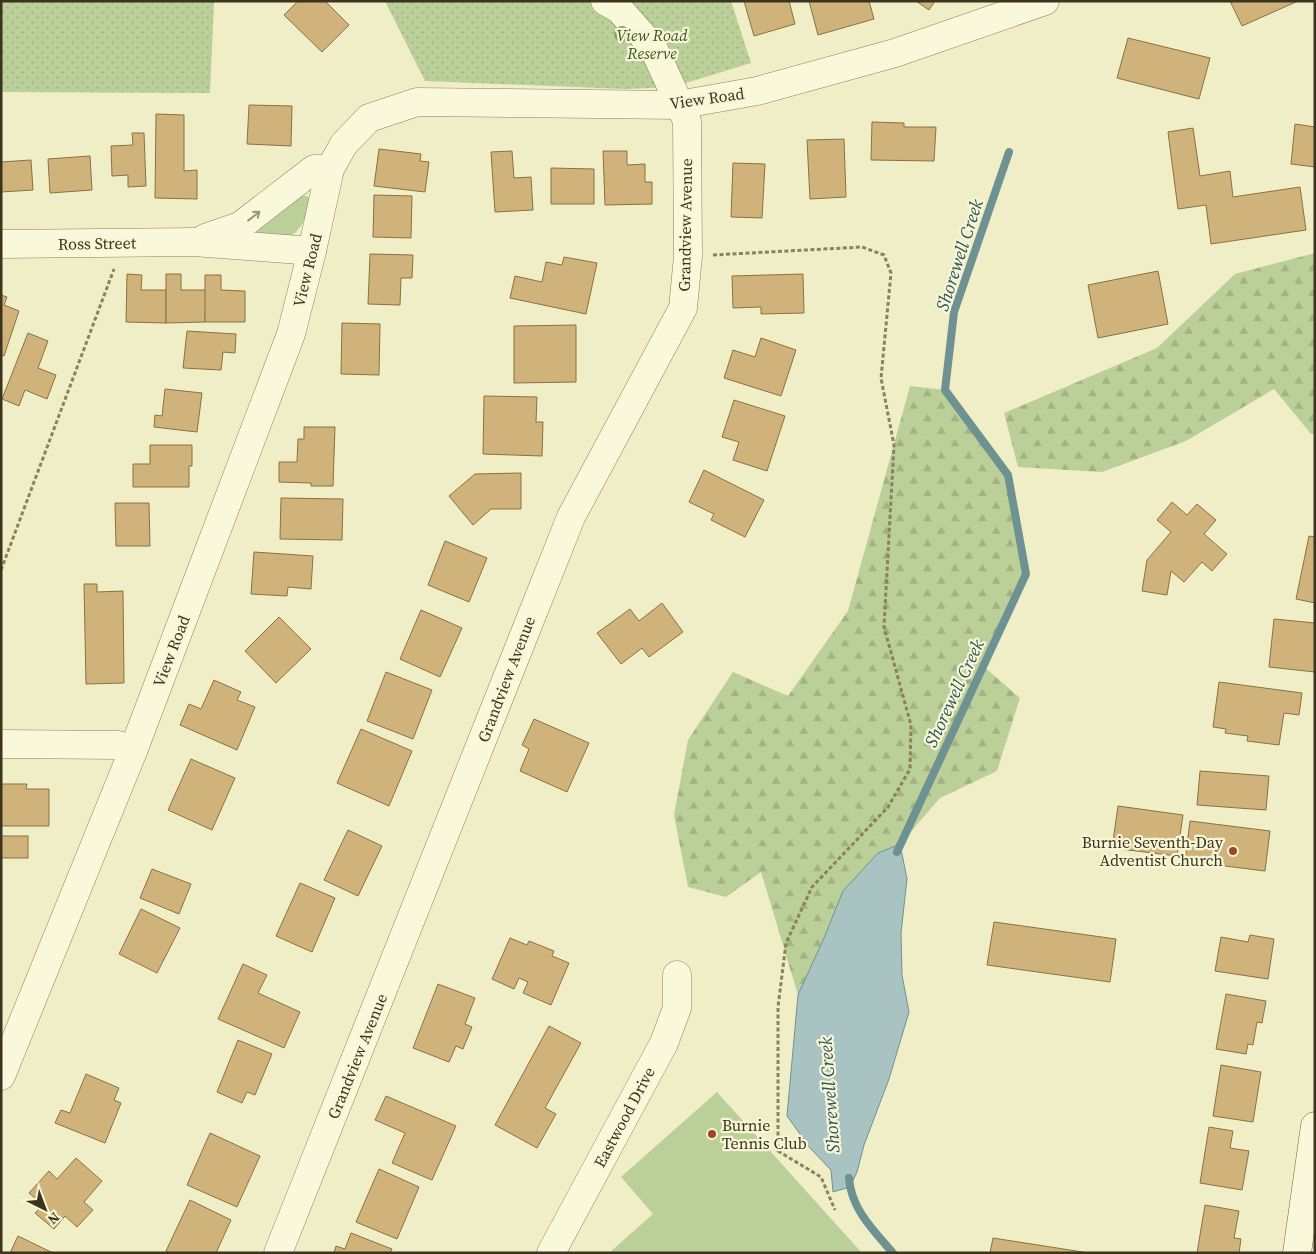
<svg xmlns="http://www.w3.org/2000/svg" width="1316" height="1254" font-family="'Source Serif 4',serif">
<defs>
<pattern id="forest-firs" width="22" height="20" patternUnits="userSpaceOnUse" patternTransform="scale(1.25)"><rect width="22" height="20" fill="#bbcf99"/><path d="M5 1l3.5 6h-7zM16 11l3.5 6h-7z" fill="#a2b283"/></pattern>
<pattern id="park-dots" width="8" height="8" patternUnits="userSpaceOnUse" patternTransform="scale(1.25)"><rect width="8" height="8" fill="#bbcf99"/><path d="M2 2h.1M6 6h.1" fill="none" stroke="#a2b283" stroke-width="1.8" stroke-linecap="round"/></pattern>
</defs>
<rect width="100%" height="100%" fill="#f0eec6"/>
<!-- green -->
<g fill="#bbcf99">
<path d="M 298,196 L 307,196 L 312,201 C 296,248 285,239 241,238 Z"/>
<path d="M 717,1092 L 862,1253 L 609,1253 L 653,1214 L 621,1177 Z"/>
</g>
<!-- forest -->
<g fill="url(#forest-firs)">
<path d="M 1315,253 L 1315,434 L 1311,434 L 1274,389 L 1186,441 L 1102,472 L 1018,467 L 1004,413 L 1157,348 L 1235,274 Z"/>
<path d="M 910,386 L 945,390 L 1008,475 L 1026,574 L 983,666 L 1020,698 L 997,771 L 940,798 L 900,844 L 878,853 L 843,891 L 824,938 L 798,995 L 761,872 L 726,897 L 688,887 L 674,815 L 688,740 L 733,672 L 788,696 L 848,611 Z"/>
</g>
<!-- park -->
<g fill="url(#park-dots)">
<path d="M 1,1 L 214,1 L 210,93 L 1,92 Z"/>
<path d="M 385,1 L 731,1 L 751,63 L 673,87 L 626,89 L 425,81 Z"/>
</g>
<!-- water -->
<path fill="#a8c3c2" stroke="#6e9292" d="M 900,844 L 907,879 L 901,933 L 902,975 L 909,1012 L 889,1079 L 864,1145 L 857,1172 L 850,1187 L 833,1192 L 831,1170 L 810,1148 L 787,1116 L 798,995 L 824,938 L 843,891 L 878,853 Z"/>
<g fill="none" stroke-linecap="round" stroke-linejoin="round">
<!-- stream -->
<g stroke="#6e9292" stroke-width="8">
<path d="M 897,852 L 1026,574 L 1008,475 L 945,390 L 954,312 L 1009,152"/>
<path d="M 849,1178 C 851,1209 874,1231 893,1253"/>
</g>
</g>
<!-- building -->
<g fill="#cfb37b" stroke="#8c7140">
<path d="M 298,1 L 325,1 L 349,25 L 322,52 L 284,15 Z"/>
<path d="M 744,1 L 789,1 L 795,24 L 754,36 Z"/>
<path d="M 809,1 L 869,1 L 874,19 L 818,35 Z"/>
<path d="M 916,1 L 935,1 L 929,10 Z"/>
<path d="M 1230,1 L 1298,1 L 1242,26 Z"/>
<path d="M 1128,38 L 1210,58 L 1199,99 L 1117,78 Z"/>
<path d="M 249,105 L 292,106 L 291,146 L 247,144 Z"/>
<path d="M 156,114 L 184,115 L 184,171 L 197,170 L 197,199 L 155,198 Z"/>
<path d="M 872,122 L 904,123 L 904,127 L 936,127 L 934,161 L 871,160 Z"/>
<path d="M 1295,124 L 1315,127 L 1315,167 L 1291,164 Z"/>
<path d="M 1193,128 L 1200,176 L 1230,171 L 1233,197 L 1300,187 L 1306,230 L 1211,244 L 1206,205 L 1178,209 L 1168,132 Z"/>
<path d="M 132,133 L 144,133 L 146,186 L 128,187 L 128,175 L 112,176 L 111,146 L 133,145 Z"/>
<path d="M 844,139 L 846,197 L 810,199 L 807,140 Z"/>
<path d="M 379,149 L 421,154 L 420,161 L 429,162 L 425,192 L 374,186 Z"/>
<path d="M 512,151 L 514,178 L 531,177 L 533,210 L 495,212 L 491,152 Z"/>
<path d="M 603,151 L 627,151 L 627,165 L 645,164 L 645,182 L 652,182 L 652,204 L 605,205 Z"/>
<path d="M 90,156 L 92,190 L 50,193 L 48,159 Z"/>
<path d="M 31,160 L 33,190 L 1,192 L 1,162 Z"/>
<path d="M 733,163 L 765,164 L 762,218 L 731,217 Z"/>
<path d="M 551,168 L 594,169 L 594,204 L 551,204 Z"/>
<path d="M 374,195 L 412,196 L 411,238 L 373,237 Z"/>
<path d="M 370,254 L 413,255 L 412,278 L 401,278 L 400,305 L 368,304 Z"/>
<path d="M 564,257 L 597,263 L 586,314 L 510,298 L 515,276 L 542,282 L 546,262 L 562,265 Z"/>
<path d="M 1158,271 L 1168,324 L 1098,338 L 1088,285 Z"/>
<path d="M 127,274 L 142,275 L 141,290 L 166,290 L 166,323 L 126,322 Z"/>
<path d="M 166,274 L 181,274 L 181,290 L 206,290 L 205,322 L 166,323 Z"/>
<path d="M 803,274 L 804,313 L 761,314 L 761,307 L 733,308 L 732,276 Z"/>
<path d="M 205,275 L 221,275 L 221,290 L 245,291 L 245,322 L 205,322 Z"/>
<path d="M 1,295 L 7,297 L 4,305 L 19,311 L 4,356 L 1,355 Z"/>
<path d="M 342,323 L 380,324 L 379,375 L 341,374 Z"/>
<path d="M 576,325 L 576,382 L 514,383 L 514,326 Z"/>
<path d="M 187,331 L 236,334 L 235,353 L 223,352 L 221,370 L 183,368 Z"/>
<path d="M 28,333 L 48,341 L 38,368 L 56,375 L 47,399 L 25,390 L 19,406 L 2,399 Z"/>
<path d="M 761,338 L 796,350 L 781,396 L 724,378 L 733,350 L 755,357 Z"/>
<path d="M 165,389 L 202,393 L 197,432 L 154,427 L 155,415 L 162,416 Z"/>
<path d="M 484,396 L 537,397 L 536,422 L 543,422 L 542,456 L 483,454 Z"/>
<path d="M 734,400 L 785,416 L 767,471 L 733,460 L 739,442 L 722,437 Z"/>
<path d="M 304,427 L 335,427 L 333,486 L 311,486 L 311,483 L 279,482 L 279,462 L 297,462 L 298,439 L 304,439 Z"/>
<path d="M 150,445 L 192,445 L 192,466 L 189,466 L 189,487 L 133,487 L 133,464 L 150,464 Z"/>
<path d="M 704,470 L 764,500 L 745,537 L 711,520 L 714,514 L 689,502 Z"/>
<path d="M 521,473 L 521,509 L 491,509 L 473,525 L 449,496 L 475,474 Z"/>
<path d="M 281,498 L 343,499 L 342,540 L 280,539 Z"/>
<path d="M 1172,502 L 1187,515 L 1197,504 L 1216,520 L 1204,534 L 1227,554 L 1212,571 L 1202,562 L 1184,582 L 1171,571 L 1167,595 L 1142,591 L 1147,560 L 1171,532 L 1157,520 Z"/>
<path d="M 115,503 L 149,503 L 150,546 L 116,546 Z"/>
<path d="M 1309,536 L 1315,537 L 1315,603 L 1296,599 Z"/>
<path d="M 445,541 L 487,558 L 469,602 L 428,585 Z"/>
<path d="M 254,552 L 313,556 L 311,589 L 288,587 L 287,596 L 251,594 Z"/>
<path d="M 84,584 L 97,584 L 97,592 L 123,591 L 124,683 L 86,684 Z"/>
<path d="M 662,603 L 683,632 L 649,657 L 642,648 L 621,664 L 597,633 L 630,609 L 639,621 Z"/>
<path d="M 421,610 L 462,628 L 440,677 L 400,659 Z"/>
<path d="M 279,617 L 311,649 L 276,683 L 245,651 Z"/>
<path d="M 1274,619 L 1315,623 L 1315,672 L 1269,667 Z"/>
<path d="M 386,672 L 432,690 L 413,739 L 367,721 Z"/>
<path d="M 214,680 L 241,692 L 237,700 L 255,707 L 237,750 L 180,725 L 189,704 L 201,709 Z"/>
<path d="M 1219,682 L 1302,693 L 1299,715 L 1284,713 L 1279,745 L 1247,741 L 1248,736 L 1225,733 L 1226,729 L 1213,727 Z"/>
<path d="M 534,719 L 589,743 L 567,792 L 520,771 L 529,749 L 522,745 Z"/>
<path d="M 361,729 L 412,751 L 389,806 L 337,783 Z"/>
<path d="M 191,759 L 235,778 L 212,830 L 168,810 Z"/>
<path d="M 1200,771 L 1269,776 L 1266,810 L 1197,805 Z"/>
<path d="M 1,784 L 27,784 L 26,789 L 49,789 L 49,826 L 1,826 Z"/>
<path d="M 1118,806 L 1183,815 L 1177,856 L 1112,848 Z"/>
<path d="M 1190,821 L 1270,831 L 1265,871 L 1185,861 Z"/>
<path d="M 348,830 L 382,846 L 358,896 L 324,880 Z"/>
<rect x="1" y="836" width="27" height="22"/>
<path d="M 152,869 L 191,884 L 179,914 L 140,898 Z"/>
<path d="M 300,883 L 335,898 L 312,952 L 276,936 Z"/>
<path d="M 141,909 L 180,928 L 157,973 L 119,954 Z"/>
<path d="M 994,922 L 1116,939 L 1110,982 L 987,965 Z"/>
<path d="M 1250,935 L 1274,939 L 1268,979 L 1215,971 L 1221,937 L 1248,942 Z"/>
<path d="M 510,938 L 527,945 L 529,941 L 554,951 L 552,956 L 569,963 L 551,1005 L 523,993 L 528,982 L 519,978 L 514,989 L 492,979 Z"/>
<path d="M 243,964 L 267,975 L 258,993 L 300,1012 L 284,1048 L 218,1019 Z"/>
<path d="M 438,984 L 475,998 L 465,1024 L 472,1027 L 463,1049 L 456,1046 L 449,1062 L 413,1048 Z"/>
<path d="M 1226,994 L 1266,1001 L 1262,1023 L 1257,1022 L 1253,1045 L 1248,1044 L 1246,1054 L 1216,1049 Z"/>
<path d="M 549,1026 L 581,1043 L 545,1108 L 556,1114 L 537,1148 L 495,1125 Z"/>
<path d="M 238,1040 L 272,1054 L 255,1095 L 247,1092 L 242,1103 L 217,1092 Z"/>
<path d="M 1221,1065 L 1261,1072 L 1253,1122 L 1213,1116 Z"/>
<path d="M 86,1074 L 119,1088 L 114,1100 L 121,1103 L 105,1143 L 55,1123 L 61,1110 L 70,1113 Z"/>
<path d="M 386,1096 L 456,1126 L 432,1180 L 392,1163 L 405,1133 L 375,1120 Z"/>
<path d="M 1209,1127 L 1233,1131 L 1230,1148 L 1249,1151 L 1242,1190 L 1200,1183 Z"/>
<path d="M 210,1133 L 260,1156 L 237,1207 L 187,1185 Z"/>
<path d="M 76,1158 L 102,1181 L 84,1202 L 93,1210 L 77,1227 L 65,1216 L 54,1229 L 35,1213 L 43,1205 L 29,1193 L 49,1171 L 57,1179 Z"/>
<path d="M 379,1169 L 419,1187 L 397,1239 L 356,1222 Z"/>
<path d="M 190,1200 L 231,1220 L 216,1253 L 170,1253 L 166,1251 Z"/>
<path d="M 1205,1205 L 1239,1211 L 1234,1238 L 1241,1239 L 1239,1253 L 1197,1253 Z"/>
<path d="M 351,1233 L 392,1249 L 390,1253 L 334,1253 L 336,1246 L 345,1249 Z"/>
<path d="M 18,1236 L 53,1253 L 10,1253 Z"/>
<path d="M 993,1238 L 1089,1253 L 990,1253 Z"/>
</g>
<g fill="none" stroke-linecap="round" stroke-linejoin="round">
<defs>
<g id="minor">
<path d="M 205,238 L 240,226 L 314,169 L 330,169"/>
<path d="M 1,244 L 194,242 L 312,251"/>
<path d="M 1,744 L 118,745 L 133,751"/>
<path d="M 278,1253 L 571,517 L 683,308 L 688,256 L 687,121 L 653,47 L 619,9 L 605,1"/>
<path d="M 551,1253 L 664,1043 L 677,1008 L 677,975"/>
</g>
<path id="tertiary" d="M 1,1076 L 133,751 L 291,334 L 312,251 L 330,169 L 344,144 L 369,118 L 417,102 L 678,105 L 757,91 L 895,53 L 1045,1"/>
<path id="secondary" d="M 1297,1253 L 1315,1126"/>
</defs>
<!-- minor casing -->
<use href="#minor" stroke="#8c815b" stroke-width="29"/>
<!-- tertiary casing -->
<use href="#tertiary" stroke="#8c815b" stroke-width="29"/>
<!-- secondary casing -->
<use href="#secondary" stroke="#6e623e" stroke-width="29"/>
<!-- path -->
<g stroke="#8c815b" stroke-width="3" stroke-dasharray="4 2.5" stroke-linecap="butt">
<path d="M 713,255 L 862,247 L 884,255 L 891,273 L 881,378 L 894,445 L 884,627 L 911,725 L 910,769 L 888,807 L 812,887 L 786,943 L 778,1007 L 778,1151 L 821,1177 L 835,1210"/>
<path d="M 1,570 L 114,269"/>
</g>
<!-- minor -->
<use href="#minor" stroke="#faf8da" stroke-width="28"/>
<!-- tertiary -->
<use href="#tertiary" stroke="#faf8da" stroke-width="28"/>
<!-- secondary -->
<use href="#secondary" stroke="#faf8da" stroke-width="28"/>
</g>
<!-- trees -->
<circle fill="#8f9c6d" cx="622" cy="34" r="8"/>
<!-- one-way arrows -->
<defs><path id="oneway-shaft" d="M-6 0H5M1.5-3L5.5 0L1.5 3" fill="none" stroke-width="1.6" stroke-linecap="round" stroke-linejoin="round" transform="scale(1.25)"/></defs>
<use stroke="#9b967c" href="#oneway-shaft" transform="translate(254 216) rotate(-38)"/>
<!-- markers -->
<g fill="#9d4629" stroke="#f7f6d6" stroke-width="2">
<circle cx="1233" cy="851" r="5"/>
<circle cx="712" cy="1134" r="5"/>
</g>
<g text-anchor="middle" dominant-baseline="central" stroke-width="4.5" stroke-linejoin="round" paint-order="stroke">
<!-- park labels -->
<g font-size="16" font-style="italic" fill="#3f5925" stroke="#f7f6d6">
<text x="652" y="35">View Road<tspan x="652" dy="18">Reserve</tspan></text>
</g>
<!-- street labels -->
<g font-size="16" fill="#3c341f" stroke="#f7f6d6">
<text transform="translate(707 98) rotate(-8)">View Road</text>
<text transform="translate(685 225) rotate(-89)">Grandview Avenue</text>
<text transform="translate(97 243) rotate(-1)">Ross Street</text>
<text transform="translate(307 270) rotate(-76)">View Road</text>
<text transform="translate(171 651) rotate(-69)">View Road</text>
<text transform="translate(506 679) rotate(-69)">Grandview Avenue</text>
<text transform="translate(357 1056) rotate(-68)">Grandview Avenue</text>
<text transform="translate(624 1117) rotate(-62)">Eastwood Drive</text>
</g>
<!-- poi labels -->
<g font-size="16" fill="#3c341f" stroke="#f7f6d6" text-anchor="end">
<text x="1223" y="842">Burnie Seventh-Day<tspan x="1223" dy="18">Adventist Church</tspan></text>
<text x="722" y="1125" text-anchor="start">Burnie<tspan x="722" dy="18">Tennis Club</tspan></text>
</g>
<!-- water labels -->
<g font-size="18" font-style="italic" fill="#2e535c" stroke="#f7f6d6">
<text transform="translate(959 255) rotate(-72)">Shorewell Creek</text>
<text transform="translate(954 693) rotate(-65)">Shorewell Creek</text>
<text transform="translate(829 1095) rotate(-94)">Shorewell Creek</text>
</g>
</g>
<!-- border -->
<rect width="1316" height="1254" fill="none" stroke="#3c341f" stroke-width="5"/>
<!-- north arrow -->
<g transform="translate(45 1209) rotate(138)" stroke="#f7f6d6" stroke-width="4" paint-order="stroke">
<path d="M0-4L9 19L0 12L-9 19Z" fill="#3c341f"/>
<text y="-8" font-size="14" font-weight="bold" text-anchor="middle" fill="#3c341f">N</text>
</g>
</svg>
